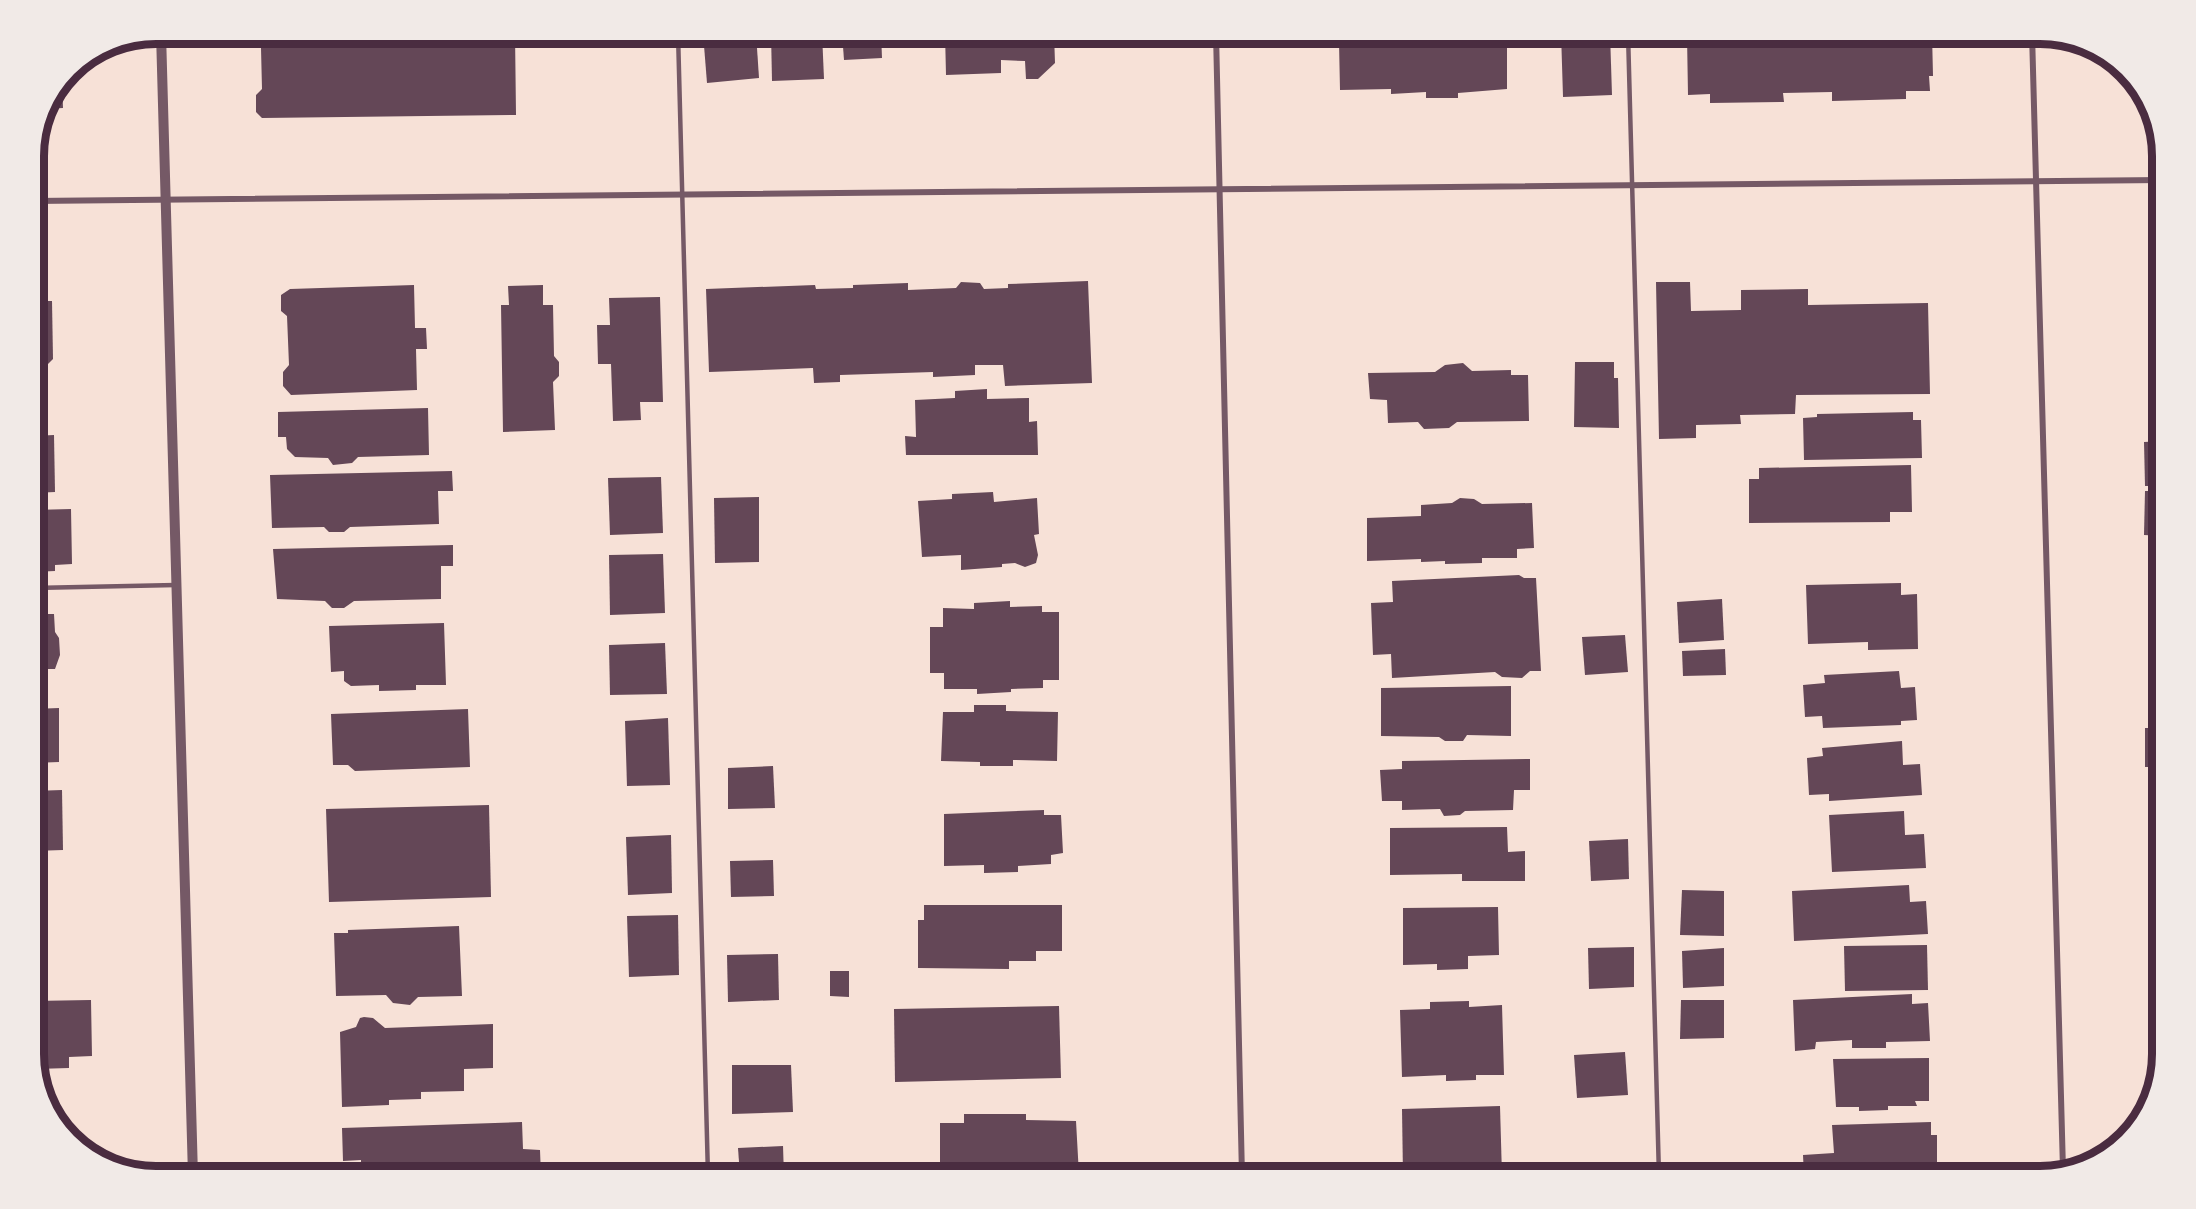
<svg xmlns="http://www.w3.org/2000/svg" width="2196" height="1209" font-family="Commissioner,sans-serif">
<rect width="100%" height="100%" fill="#f7e1d7"/>
<!-- building -->
<g fill="#644757">
<path d="M 254,33 L 515,33 L 516,115 L 262,118 L 256,112 L 256,95 L 262,89 L 261,48 L 257,48 L 253,41 Z"/>
<path d="M 703,33 L 756,33 L 759,78 L 707,83 Z"/>
<path d="M 771,33 L 822,33 L 824,79 L 772,81 Z"/>
<path d="M 842,33 L 881,33 L 882,58 L 844,60 Z"/>
<path d="M 945,33 L 1054,33 L 1055,63 L 1038,79 L 1026,79 L 1025,61 L 1001,60 L 1001,73 L 946,75 Z"/>
<path d="M 1561,33 L 1610,33 L 1612,95 L 1563,97 Z"/>
<path d="M 1932,33 L 1933,76 L 1929,76 L 1930,91 L 1906,91 L 1906,99 L 1832,101 L 1832,92 L 1783,93 L 1784,102 L 1710,103 L 1710,94 L 1688,95 L 1687,36 Z"/>
<path d="M 1507,36 L 1507,89 L 1458,93 L 1458,98 L 1426,98 L 1426,92 L 1391,94 L 1391,89 L 1340,90 L 1339,42 L 1392,42 L 1391,38 Z"/>
<path d="M 62,79 L 63,108 L 43,109 L 46,102 Z"/>
<path d="M 1088,281 L 1092,383 L 1005,386 L 1003,365 L 975,365 L 975,375 L 933,377 L 933,372 L 840,375 L 840,382 L 814,383 L 813,368 L 709,372 L 706,289 L 815,285 L 816,289 L 853,288 L 853,285 L 908,283 L 908,290 L 956,288 L 961,282 L 980,283 L 984,289 L 1008,288 L 1008,284 Z"/>
<path d="M 1656,282 L 1690,282 L 1691,311 L 1741,310 L 1741,290 L 1808,289 L 1808,305 L 1928,303 L 1930,394 L 1796,395 L 1795,414 L 1740,415 L 1741,424 L 1696,425 L 1696,438 L 1659,439 Z"/>
<path d="M 414,285 L 415,328 L 426,328 L 427,349 L 416,349 L 417,390 L 291,395 L 283,386 L 283,372 L 289,365 L 287,316 L 281,311 L 281,295 L 290,289 Z"/>
<path d="M 543,285 L 543,305 L 553,305 L 554,356 L 559,362 L 559,376 L 553,382 L 555,430 L 503,432 L 501,305 L 509,305 L 508,286 Z"/>
<path d="M 660,297 L 663,402 L 640,402 L 641,420 L 613,421 L 611,364 L 598,364 L 597,325 L 610,325 L 609,298 Z"/>
<path d="M 33,301 L 52,301 L 53,359 L 44,368 L 33,369 Z"/>
<path d="M 2151,333 L 2163,333 L 2163,381 L 2152,382 Z"/>
<path d="M 1575,362 L 1614,362 L 1614,378 L 1618,378 L 1619,428 L 1574,427 Z"/>
<path d="M 1463,363 L 1472,371 L 1511,370 L 1511,375 L 1528,375 L 1529,421 L 1457,422 L 1449,428 L 1424,429 L 1418,422 L 1388,423 L 1387,400 L 1370,399 L 1368,373 L 1435,372 L 1445,365 Z"/>
<path d="M 987,389 L 987,399 L 1029,398 L 1029,422 L 1037,421 L 1038,455 L 906,455 L 905,436 L 916,437 L 915,400 L 955,398 L 955,391 Z"/>
<path d="M 2153,389 L 2163,389 L 2163,437 L 2157,438 L 2156,425 L 2150,425 L 2149,399 L 2155,399 Z"/>
<path d="M 428,408 L 429,455 L 358,457 L 352,463 L 333,465 L 328,458 L 295,457 L 287,449 L 286,437 L 278,437 L 278,412 Z"/>
<path d="M 1913,412 L 1913,420 L 1921,420 L 1922,458 L 1804,460 L 1803,418 L 1817,417 L 1817,414 Z"/>
<path d="M 54,435 L 55,492 L 33,493 L 33,436 Z"/>
<path d="M 2163,441 L 2163,486 L 2145,486 L 2144,442 Z"/>
<path d="M 1911,465 L 1912,512 L 1890,512 L 1890,522 L 1749,523 L 1749,479 L 1759,479 L 1759,468 Z"/>
<path d="M 452,471 L 453,491 L 438,491 L 439,524 L 350,527 L 344,532 L 329,532 L 324,527 L 272,528 L 270,475 Z"/>
<path d="M 661,477 L 663,533 L 610,535 L 608,478 Z"/>
<path d="M 2145,491 L 2163,491 L 2163,536 L 2144,535 Z"/>
<path d="M 993,492 L 994,502 L 1037,498 L 1039,534 L 1034,535 L 1038,555 L 1036,563 L 1025,567 L 1015,563 L 1002,564 L 1002,567 L 961,570 L 961,555 L 922,557 L 918,501 L 952,499 L 952,494 Z"/>
<path d="M 759,497 L 759,562 L 715,563 L 714,498 Z"/>
<path d="M 1460,498 L 1474,499 L 1482,504 L 1532,503 L 1534,548 L 1517,549 L 1517,558 L 1482,558 L 1482,563 L 1445,564 L 1445,561 L 1421,562 L 1421,559 L 1367,561 L 1367,518 L 1421,516 L 1421,505 L 1452,503 Z"/>
<path d="M 71,509 L 72,564 L 55,565 L 55,571 L 33,572 L 33,510 Z"/>
<path d="M 453,545 L 453,566 L 441,566 L 441,599 L 354,601 L 344,608 L 332,608 L 325,601 L 277,599 L 273,549 Z"/>
<path d="M 2158,546 L 2163,546 L 2163,592 L 2159,592 Z"/>
<path d="M 663,554 L 665,613 L 610,615 L 609,555 Z"/>
<path d="M 1519,575 L 1524,578 L 1536,578 L 1541,671 L 1530,671 L 1522,678 L 1502,677 L 1495,672 L 1392,678 L 1391,654 L 1373,655 L 1371,603 L 1393,602 L 1392,581 Z"/>
<path d="M 1901,583 L 1901,595 L 1917,594 L 1918,649 L 1868,650 L 1868,642 L 1808,644 L 1806,585 Z"/>
<path d="M 1722,599 L 1724,640 L 1679,643 L 1677,602 Z"/>
<path d="M 1010,601 L 1010,607 L 1042,606 L 1042,612 L 1059,612 L 1059,680 L 1043,680 L 1043,688 L 1011,689 L 1011,692 L 977,694 L 977,689 L 944,689 L 944,673 L 930,673 L 930,627 L 943,627 L 943,608 L 974,609 L 974,603 Z"/>
<path d="M 33,614 L 54,614 L 55,632 L 59,638 L 60,655 L 55,669 L 43,669 L 44,691 L 33,691 Z"/>
<path d="M 444,623 L 446,685 L 416,685 L 416,690 L 379,691 L 379,685 L 351,686 L 344,681 L 344,671 L 331,672 L 329,626 Z"/>
<path d="M 1625,635 L 1628,672 L 1585,675 L 1582,637 Z"/>
<path d="M 665,643 L 667,694 L 610,695 L 609,645 Z"/>
<path d="M 1725,649 L 1726,675 L 1683,676 L 1682,651 Z"/>
<path d="M 2160,661 L 2163,661 L 2163,708 L 2161,708 Z"/>
<path d="M 1899,671 L 1901,688 L 1915,687 L 1917,720 L 1901,721 L 1901,725 L 1823,728 L 1822,716 L 1805,717 L 1803,685 L 1825,683 L 1824,675 Z"/>
<path d="M 1511,686 L 1511,736 L 1467,735 L 1463,741 L 1445,741 L 1439,737 L 1381,736 L 1381,688 Z"/>
<path d="M 974,705 L 1006,705 L 1006,711 L 1058,712 L 1057,761 L 1013,760 L 1013,766 L 980,766 L 980,762 L 941,761 L 943,712 L 974,712 Z"/>
<path d="M 59,708 L 59,762 L 33,763 L 33,709 Z"/>
<path d="M 468,709 L 470,767 L 355,771 L 348,765 L 333,765 L 331,714 Z"/>
<path d="M 668,718 L 670,785 L 627,786 L 625,721 Z"/>
<rect x="2145" y="728" width="18" height="39"/>
<path d="M 1902,741 L 1903,765 L 1920,764 L 1922,795 L 1829,801 L 1829,794 L 1809,795 L 1807,758 L 1823,756 L 1822,748 Z"/>
<path d="M 1530,759 L 1530,790 L 1514,790 L 1513,810 L 1465,811 L 1460,815 L 1444,816 L 1440,809 L 1402,810 L 1402,801 L 1382,801 L 1380,770 L 1402,769 L 1402,761 Z"/>
<path d="M 773,766 L 775,808 L 728,809 L 728,768 Z"/>
<path d="M 2157,773 L 2163,773 L 2163,815 L 2158,815 Z"/>
<path d="M 62,790 L 63,850 L 33,851 L 33,791 Z"/>
<path d="M 489,805 L 491,897 L 329,902 L 326,809 Z"/>
<path d="M 1044,810 L 1044,815 L 1061,815 L 1063,853 L 1051,855 L 1051,864 L 1018,866 L 1018,872 L 984,873 L 984,865 L 944,866 L 944,814 Z"/>
<path d="M 1904,811 L 1905,835 L 1924,834 L 1926,868 L 1832,872 L 1829,815 Z"/>
<path d="M 2160,824 L 2163,824 L 2163,866 L 2161,866 Z"/>
<path d="M 1507,827 L 1508,852 L 1525,851 L 1525,881 L 1462,881 L 1462,874 L 1390,875 L 1390,828 Z"/>
<path d="M 671,835 L 672,893 L 628,895 L 626,837 Z"/>
<path d="M 1628,839 L 1629,879 L 1591,881 L 1589,841 Z"/>
<path d="M 773,860 L 774,896 L 731,897 L 730,861 Z"/>
<path d="M 1909,885 L 1910,902 L 1926,901 L 1928,934 L 1794,941 L 1792,891 Z"/>
<path d="M 1682,890 L 1724,891 L 1724,936 L 1680,935 Z"/>
<path d="M 924,905 L 1062,905 L 1062,951 L 1036,951 L 1036,961 L 1009,961 L 1009,969 L 918,968 L 918,920 L 924,920 Z"/>
<path d="M 1498,907 L 1499,955 L 1468,956 L 1468,969 L 1437,970 L 1437,964 L 1403,965 L 1403,908 Z"/>
<path d="M 678,915 L 679,975 L 629,977 L 627,916 Z"/>
<path d="M 459,926 L 462,996 L 418,997 L 410,1005 L 393,1003 L 386,995 L 336,996 L 334,933 L 348,933 L 348,930 Z"/>
<path d="M 1927,945 L 1928,990 L 1845,991 L 1844,946 Z"/>
<path d="M 1634,947 L 1634,987 L 1589,989 L 1588,948 Z"/>
<path d="M 1724,948 L 1724,986 L 1683,988 L 1682,951 Z"/>
<path d="M 778,954 L 779,1000 L 728,1002 L 727,955 Z"/>
<path d="M 830,971 L 849,971 L 849,997 L 830,996 Z"/>
<path d="M 1912,994 L 1912,1004 L 1928,1003 L 1930,1041 L 1886,1042 L 1886,1048 L 1852,1048 L 1852,1040 L 1816,1042 L 1815,1049 L 1795,1051 L 1793,1000 Z"/>
<path d="M 91,1000 L 92,1056 L 69,1057 L 69,1068 L 36,1069 L 33,1061 L 33,1001 Z"/>
<path d="M 1681,1000 L 1724,1000 L 1724,1038 L 1680,1039 Z"/>
<path d="M 1469,1001 L 1469,1007 L 1502,1005 L 1504,1075 L 1476,1075 L 1476,1080 L 1446,1081 L 1446,1075 L 1402,1077 L 1400,1010 L 1430,1009 L 1430,1002 Z"/>
<path d="M 1059,1006 L 1061,1078 L 895,1082 L 894,1009 Z"/>
<path d="M 364,1017 L 373,1018 L 385,1028 L 493,1024 L 493,1068 L 464,1069 L 464,1091 L 421,1092 L 421,1099 L 389,1100 L 389,1105 L 342,1107 L 340,1032 L 356,1027 L 360,1018 Z"/>
<path d="M 1625,1052 L 1628,1095 L 1577,1098 L 1574,1055 Z"/>
<path d="M 1929,1058 L 1929,1101 L 1915,1101 L 1917,1106 L 1888,1106 L 1888,1110 L 1859,1111 L 1859,1107 L 1836,1107 L 1833,1059 Z"/>
<path d="M 732,1065 L 791,1065 L 793,1112 L 732,1114 Z"/>
<path d="M 1500,1106 L 1502,1176 L 1403,1176 L 1402,1109 Z"/>
<path d="M 964,1114 L 1026,1114 L 1026,1120 L 1076,1121 L 1079,1175 L 940,1176 L 940,1123 L 964,1123 Z"/>
<path d="M 522,1122 L 523,1149 L 540,1150 L 541,1176 L 361,1176 L 361,1160 L 343,1161 L 342,1128 Z"/>
<path d="M 1931,1122 L 1931,1135 L 1937,1135 L 1937,1166 L 1933,1166 L 1933,1176 L 1804,1176 L 1803,1155 L 1834,1153 L 1832,1125 Z"/>
<path d="M 783,1146 L 784,1176 L 740,1176 L 738,1148 Z"/>
<path d="M 677,1163 L 677,1176 L 633,1176 L 633,1164 Z"/>
</g>
<g fill="none" stroke-linecap="round" stroke-linejoin="round">
<!-- service -->
<g stroke="#755966" stroke-width="4.5">
<path d="M 678,33 L 708,1176"/>
<path d="M 1628,33 L 1659,1176"/>
<path d="M 33,588 L 176,585"/>
</g>
<!-- minor -->
<g stroke="#755966" stroke-width="6">
<path d="M 1216,33 L 1242,1176"/>
<path d="M 2032,33 L 2063,1170"/>
<path d="M 33,201 L 2163,180"/>
</g>
<!-- tertiary -->
<path stroke="#755966" stroke-width="10" d="M 161,33 L 193,1176"/>
</g>
<!-- crop -->
<path d="M0 0H2196V1209H0ZM156 44H2040A112 112 0 0 1 2152 156V1054A112 112 0 0 1 2040 1166H156A112 112 0 0 1 44 1054V156A112 112 0 0 1 156 44Z" fill="#f1eae7" fill-rule="evenodd"/>
<path fill="none" stroke="#4a2c40" stroke-width="8" d="M156 44H2040A112 112 0 0 1 2152 156V1054A112 112 0 0 1 2040 1166H156A112 112 0 0 1 44 1054V156A112 112 0 0 1 156 44Z"/>
</svg>
